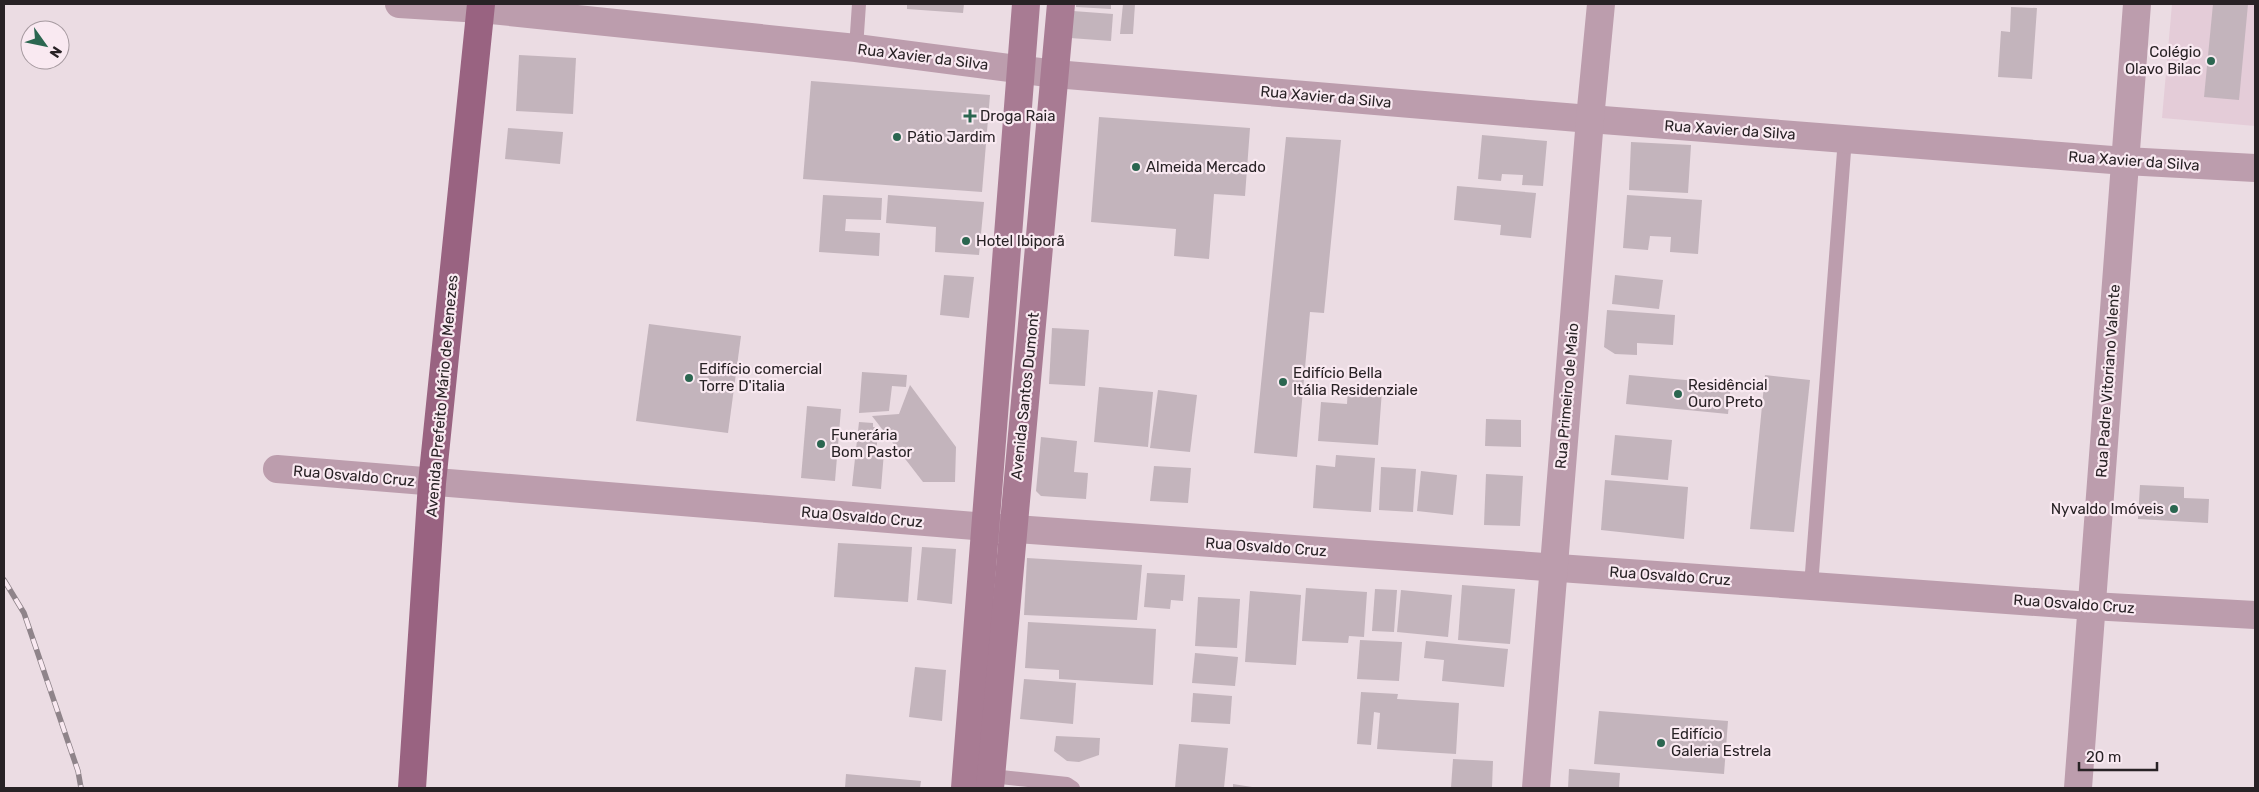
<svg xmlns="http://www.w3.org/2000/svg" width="2259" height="792" font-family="Rubik,sans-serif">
<rect width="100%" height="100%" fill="#ebdce3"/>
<!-- built -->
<path fill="#e4ccd8" d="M 2172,4 L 2255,4 L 2255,126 L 2162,118 Z"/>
<!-- building -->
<g fill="#c3b4bc">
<path d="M 907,4 L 964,4 L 963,13 L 907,9 Z"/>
<path d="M 1076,4 L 1111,4 L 1111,9 L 1076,7 Z"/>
<path d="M 1123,4 L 1135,4 L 1133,34 L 1120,34 Z"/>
<path d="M 2213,4 L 2248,4 L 2239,100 L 2204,97 Z"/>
<path d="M 2011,7 L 2037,8 L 2032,79 L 1998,77 L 2001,31 L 2010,32 Z"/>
<path d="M 1073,11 L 1113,14 L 1111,41 L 1070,38 Z"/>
<path d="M 519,55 L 576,58 L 573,114 L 516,111 Z"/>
<path d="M 811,81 L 990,95 L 982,192 L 803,179 Z"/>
<path d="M 1099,117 L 1250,128 L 1245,196 L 1214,194 L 1209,259 L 1174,256 L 1176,229 L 1091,222 Z"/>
<path d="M 508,128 L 563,132 L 560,164 L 505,159 Z"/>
<path d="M 1482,135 L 1547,141 L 1543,186 L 1522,185 L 1523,175 L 1502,174 L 1501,181 L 1478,179 Z"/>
<path d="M 1286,137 L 1341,140 L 1324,313 L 1310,312 L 1297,457 L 1254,453 Z"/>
<path d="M 1631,142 L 1691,145 L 1688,193 L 1629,190 Z"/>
<path d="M 1457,186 L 1536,193 L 1531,238 L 1500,235 L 1501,225 L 1454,220 Z"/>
<path d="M 823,195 L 882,198 L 881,220 L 846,219 L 845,231 L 880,233 L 879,256 L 819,252 Z"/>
<path d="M 888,195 L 984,202 L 979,255 L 935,252 L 936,227 L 886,223 Z"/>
<path d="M 1627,195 L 1702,200 L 1698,254 L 1670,252 L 1671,237 L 1650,236 L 1648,250 L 1623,248 Z"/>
<path d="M 944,275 L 974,277 L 969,318 L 940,315 Z"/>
<path d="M 1615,275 L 1663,280 L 1659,309 L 1612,304 Z"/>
<path d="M 1607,310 L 1675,315 L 1673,345 L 1637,343 L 1637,355 L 1615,354 L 1604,347 Z"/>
<path d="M 649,324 L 741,336 L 728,433 L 636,421 Z"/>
<path d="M 1052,328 L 1089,330 L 1085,386 L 1049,384 Z"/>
<path d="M 862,372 L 907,375 L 906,387 L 892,386 L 889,411 L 859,413 Z"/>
<path d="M 1629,375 L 1731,384 L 1728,414 L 1626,404 Z"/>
<path d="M 1765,375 L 1810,380 L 1794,532 L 1750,529 Z"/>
<path d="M 910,385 L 956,447 L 955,482 L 923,482 L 872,416 L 899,414 Z"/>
<path d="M 1099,387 L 1153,392 L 1148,447 L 1094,442 Z"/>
<path d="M 1348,387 L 1382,390 L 1378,445 L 1318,441 L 1321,402 L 1347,404 Z"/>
<path d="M 1158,390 L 1197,395 L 1190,452 L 1150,448 Z"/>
<path d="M 807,406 L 841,409 L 835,481 L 801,478 Z"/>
<path d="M 1486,419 L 1521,420 L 1521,447 L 1485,446 Z"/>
<path d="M 859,422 L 873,423 L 873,427 L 879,428 L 876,451 L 884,452 L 881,489 L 852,486 Z"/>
<path d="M 1615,435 L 1672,440 L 1668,480 L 1611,475 Z"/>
<path d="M 1041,437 L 1077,441 L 1074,472 L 1088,473 L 1086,499 L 1041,496 L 1036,491 Z"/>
<path d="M 1336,455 L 1375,458 L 1371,512 L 1313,508 L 1316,465 L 1335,467 Z"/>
<path d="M 1154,466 L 1191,468 L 1188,503 L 1150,501 Z"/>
<path d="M 1381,467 L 1416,469 L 1413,512 L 1379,510 Z"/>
<path d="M 1421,471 L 1457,475 L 1453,515 L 1417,511 Z"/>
<path d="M 1486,474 L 1523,476 L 1520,526 L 1484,525 Z"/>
<path d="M 1605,480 L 1688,487 L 1684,539 L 1601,530 Z"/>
<path d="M 2140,485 L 2184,487 L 2184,498 L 2209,499 L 2208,523 L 2138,519 Z"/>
<path d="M 838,543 L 912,547 L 908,602 L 834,597 Z"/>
<path d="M 922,547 L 956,549 L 952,604 L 917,600 Z"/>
<path d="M 1027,558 L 1142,565 L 1137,620 L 1024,615 Z"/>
<path d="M 1147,573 L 1185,575 L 1183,601 L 1171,600 L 1170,609 L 1144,607 Z"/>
<path d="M 1462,585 L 1515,589 L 1510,644 L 1458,640 Z"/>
<path d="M 1306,588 L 1367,592 L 1364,637 L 1349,636 L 1348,643 L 1302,641 Z"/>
<path d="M 1375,589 L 1397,590 L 1394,632 L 1372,631 Z"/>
<path d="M 1401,590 L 1452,595 L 1448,637 L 1397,632 Z"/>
<path d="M 1250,591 L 1301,595 L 1296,665 L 1245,662 Z"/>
<path d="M 1198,597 L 1240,599 L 1237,648 L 1195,646 Z"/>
<path d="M 1028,622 L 1156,629 L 1153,685 L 1059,679 L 1059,670 L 1025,668 Z"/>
<path d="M 1360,640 L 1402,642 L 1399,681 L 1357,679 Z"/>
<path d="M 1426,641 L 1508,649 L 1504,687 L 1442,681 L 1444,660 L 1424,658 Z"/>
<path d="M 1195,653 L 1238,657 L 1235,686 L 1192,683 Z"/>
<path d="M 915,667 L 946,670 L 942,721 L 909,717 Z"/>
<path d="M 1024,679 L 1076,683 L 1073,724 L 1020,719 Z"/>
<path d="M 1361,692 L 1398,694 L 1397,699 L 1459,703 L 1456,754 L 1377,749 L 1380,713 L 1374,712 L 1371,745 L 1357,744 Z"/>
<path d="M 1193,693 L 1232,696 L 1230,724 L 1191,722 Z"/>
<path d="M 1599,711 L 1728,721 L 1724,774 L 1594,764 Z"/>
<path d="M 1056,736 L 1100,738 L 1099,755 L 1079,762 L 1067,761 L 1054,751 Z"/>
<path d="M 1179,744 L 1228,748 L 1224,788 L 1175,788 Z"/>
<path d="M 1453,759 L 1493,761 L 1492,788 L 1451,788 Z"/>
<path d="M 1569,769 L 1620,773 L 1619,788 L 1568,788 Z"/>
<path d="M 846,774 L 921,781 L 920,788 L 845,788 Z"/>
<path d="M 1233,784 L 1252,787 L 1251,788 L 1233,788 Z"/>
</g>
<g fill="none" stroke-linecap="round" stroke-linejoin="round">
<!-- service -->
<g stroke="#bc9dad" stroke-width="14">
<path d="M 856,48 L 859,4"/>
<path d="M 1811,586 L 1845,138"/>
<path d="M 991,776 L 1067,784 L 1073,788"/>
</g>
<!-- minor -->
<g stroke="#bc9dad" stroke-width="28">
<path d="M 399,4 L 481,9 L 856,48 L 1055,74 L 1590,119 L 2125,161 L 2255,168"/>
<path d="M 277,469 L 987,527 L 2091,606 L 2255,615"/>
<path d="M 1536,788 L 1590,119 L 1601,4"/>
<path d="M 2078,788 L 2137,4"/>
</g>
<!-- secondary -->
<g stroke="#a87b93" stroke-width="28">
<path d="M 965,788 L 1026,4"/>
<path d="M 990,788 L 1061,4"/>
</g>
<!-- primary -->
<path stroke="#996381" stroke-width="28" d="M 412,788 L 432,483 L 481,4"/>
<defs>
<path id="rail" d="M 4,580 L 24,613 L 78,771 L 81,788"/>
</defs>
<!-- rail casing -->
<use href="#rail" stroke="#8f848a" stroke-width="5.5"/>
<!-- rail -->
<use href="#rail" stroke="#f9e9f1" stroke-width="4" stroke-dasharray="11" stroke-linecap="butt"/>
</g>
<!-- markers -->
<g fill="#2b6650" stroke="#f9e9f1" stroke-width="2">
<circle cx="2211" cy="61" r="5"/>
<path d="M967.5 108.5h5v5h5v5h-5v5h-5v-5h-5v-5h5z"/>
<circle cx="897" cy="137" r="5"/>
<circle cx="1136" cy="167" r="5"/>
<circle cx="966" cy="241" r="5"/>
<circle cx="689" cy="378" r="5"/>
<circle cx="1283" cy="382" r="5"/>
<circle cx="1678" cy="394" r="5"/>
<circle cx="821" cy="444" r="5"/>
<circle cx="2174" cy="509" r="5"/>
<circle cx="1661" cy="743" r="5"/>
</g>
<g text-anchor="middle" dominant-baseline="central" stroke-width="4.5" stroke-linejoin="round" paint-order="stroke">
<!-- poi labels -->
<g font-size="15" fill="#282225" stroke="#f9e9f1" text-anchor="start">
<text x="2201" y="52" text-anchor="end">Colégio<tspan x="2201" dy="17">Olavo Bilac</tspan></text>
<text x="980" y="116">Droga Raia</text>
<text x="907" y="137">Pátio Jardim</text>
<text x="1146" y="167">Almeida Mercado</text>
<text x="976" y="241">Hotel Ibiporã</text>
<text x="699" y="369">Edifício comercial<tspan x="699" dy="17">Torre D'italia</tspan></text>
<text x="1293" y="373">Edifício Bella<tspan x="1293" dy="17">Itália Residenziale</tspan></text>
<text x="1688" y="385">Residêncial<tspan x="1688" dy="17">Ouro Preto</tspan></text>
<text x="831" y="435">Funerária<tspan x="831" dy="17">Bom Pastor</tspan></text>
<text x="2164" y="509" text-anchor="end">Nyvaldo Imóveis</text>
<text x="1671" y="734">Edifício<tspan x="1671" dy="17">Galeria Estrela</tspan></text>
</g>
<!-- street labels -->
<g font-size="15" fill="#282225" stroke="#f9e9f1">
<text transform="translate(923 57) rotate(7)">Rua Xavier da Silva</text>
<text transform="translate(1326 97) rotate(5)">Rua Xavier da Silva</text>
<text transform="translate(1730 130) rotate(4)">Rua Xavier da Silva</text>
<text transform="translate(2134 161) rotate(4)">Rua Xavier da Silva</text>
<text transform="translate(2108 381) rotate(-86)">Rua Padre Vitoriano Valente</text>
<text transform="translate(442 396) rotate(-85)">Avenida Prefeito Mário de Menezes</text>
<text transform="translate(1025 396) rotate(-84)">Avenida Santos Dumont</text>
<text transform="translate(1567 396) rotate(-85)">Rua Primeiro de Maio</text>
<text transform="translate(354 476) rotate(5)">Rua Osvaldo Cruz</text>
<text transform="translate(862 517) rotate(5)">Rua Osvaldo Cruz</text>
<text transform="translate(1266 547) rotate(4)">Rua Osvaldo Cruz</text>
<text transform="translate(1670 576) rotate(4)">Rua Osvaldo Cruz</text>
<text transform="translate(2074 604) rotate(4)">Rua Osvaldo Cruz</text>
</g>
</g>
<!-- border -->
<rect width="2259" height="792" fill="none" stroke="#282225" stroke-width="10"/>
<!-- north arrow -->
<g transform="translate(45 45) rotate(123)"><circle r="24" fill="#f9e9f1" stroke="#a5999f"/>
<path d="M0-4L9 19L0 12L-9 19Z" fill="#2b6650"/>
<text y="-8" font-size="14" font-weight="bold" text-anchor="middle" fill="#282225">N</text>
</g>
<!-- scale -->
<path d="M2079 762v8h78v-8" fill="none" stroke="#282225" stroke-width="2.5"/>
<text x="2086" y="762" font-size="15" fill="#282225" stroke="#f9e9f1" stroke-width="4" paint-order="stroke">20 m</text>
</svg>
